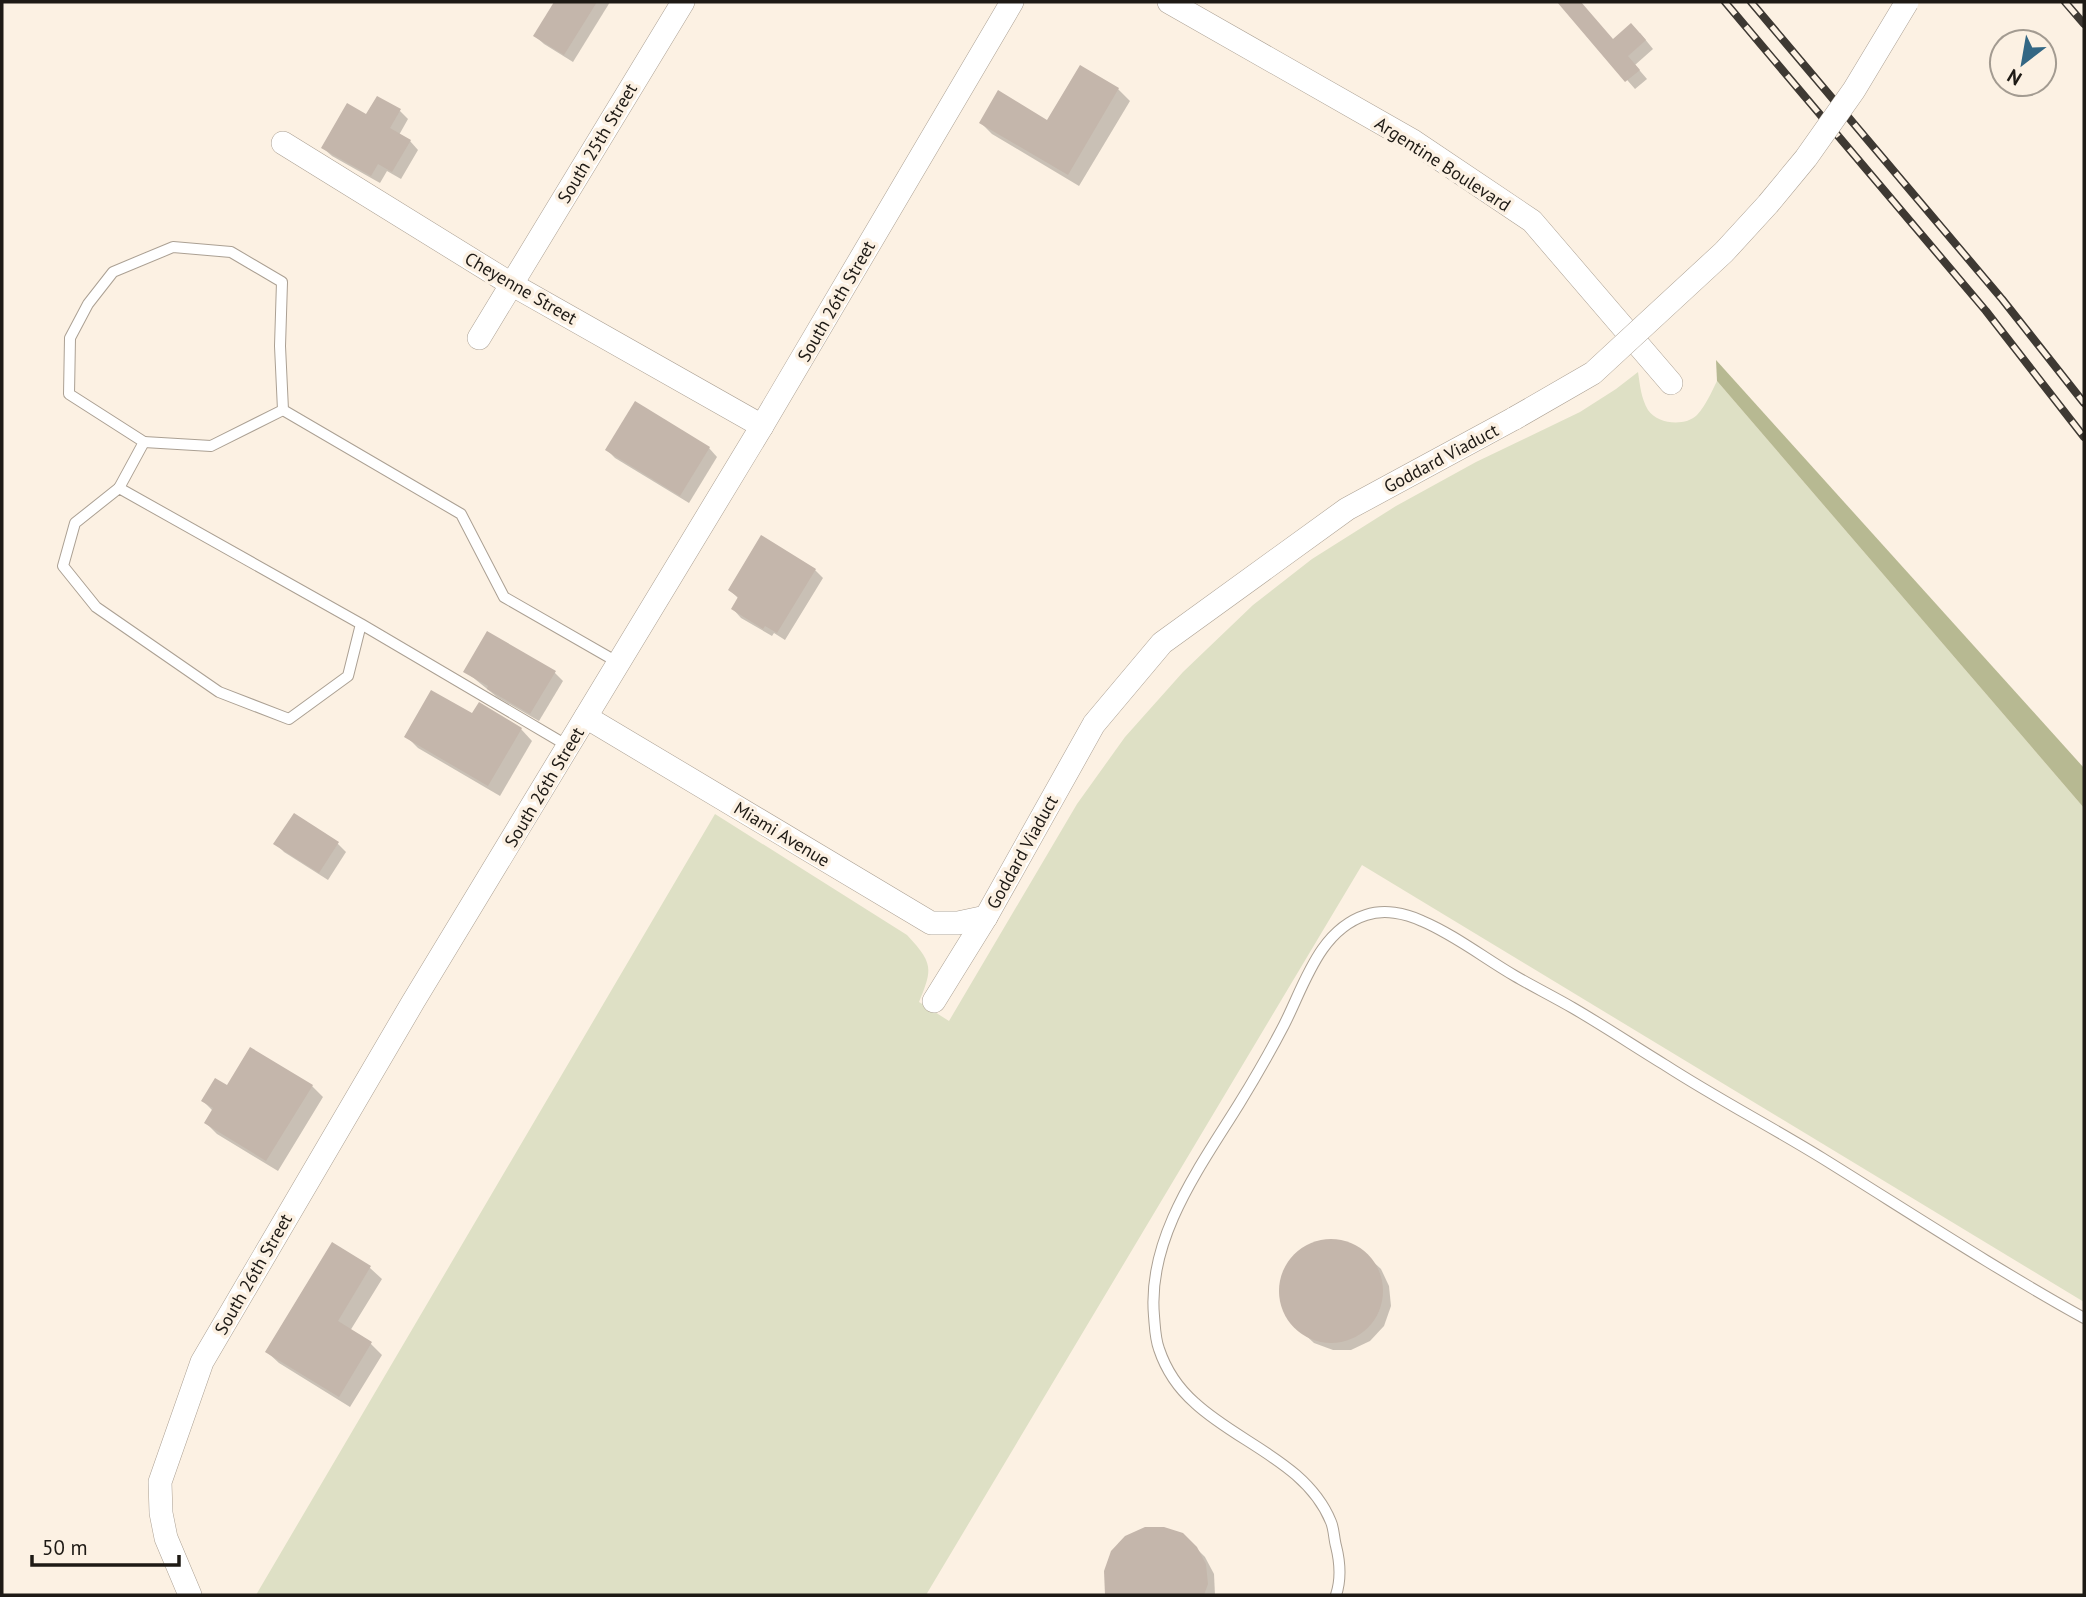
<svg xmlns="http://www.w3.org/2000/svg" width="2086" height="1597" font-family="'PT Sans',sans-serif">
<rect width="100%" height="100%" fill="#fcf1e3"/>
<!-- green -->
<path fill="#dee0c5" d="M 1638,372 C 1640,385 1641,398 1648,410 C 1657,424 1685,427 1697,415 C 1706,405 1711,393 1717,381 L 2084,808 L 2084,1302 L 1362,865 L 926,1595 L 256,1595 L 715,814 L 907,935 C 933,963 933,968 919,1002 L 949,1021 L 1077,804 L 1125,737 L 1183,672 L 1253,605 L 1312,559 L 1396,506 L 1476,462 L 1580,412 L 1616,389 Z"/>
<!-- forest -->
<path fill="#b7b992" d="M 1716,360 L 2084,768 L 2084,808 L 1717,381 Z"/>
<!-- shadow -->
<g fill="#0003">
<path d="M 556,2 L 610,2 L 573,62 L 544,44 L 535,36 Z"/>
<path d="M 1559,2 L 1580,2 L 1613,41 L 1640,33 L 1653,49 L 1635,65 L 1647,79 L 1635,89 Z"/>
<path d="M 1118,89 L 1130,101 L 1079,186 L 992,134 L 981,123 L 1048,122 Z"/>
<path d="M 400,111 L 408,119 L 399,135 L 410,141 L 418,150 L 401,179 L 387,171 L 380,183 L 332,156 L 323,148 L 367,117 Z"/>
<path d="M 709,448 L 717,457 L 689,503 L 615,458 L 607,450 Z"/>
<path d="M 815,570 L 823,578 L 785,640 L 774,633 L 772,636 L 741,618 L 733,609 L 739,599 L 730,590 Z"/>
<path d="M 465,671 L 555,673 L 563,681 L 539,721 L 497,697 Z"/>
<path d="M 473,716 L 521,729 L 532,741 L 500,796 L 418,748 L 406,736 Z"/>
<path d="M 276,844 L 338,844 L 346,852 L 328,880 L 284,852 Z"/>
<path d="M 312,1086 L 323,1097 L 278,1171 L 217,1134 L 206,1123 L 213,1111 L 203,1101 Z"/>
<path d="M 1320,1241 L 1339,1241 L 1357,1247 L 1381,1269 L 1389,1286 L 1391,1306 L 1384,1326 L 1370,1341 L 1351,1350 L 1333,1350 L 1314,1343 L 1290,1321 L 1282,1303 L 1281,1284 L 1287,1265 L 1301,1250 Z"/>
<path d="M 333,1245 L 370,1268 L 382,1279 L 350,1331 L 371,1344 L 382,1355 L 350,1407 L 279,1363 L 267,1352 Z"/>
<path d="M 1196,1548 L 1205,1557 L 1214,1574 L 1215,1595 L 1109,1595 L 1107,1591 Z"/>
</g>
<!-- building -->
<g fill="#c4b6ab">
<path d="M 554,2 L 597,2 L 564,55 L 533,36 Z"/>
<path d="M 1557,2 L 1581,2 L 1613,39 L 1631,23 L 1646,40 L 1628,56 L 1640,70 L 1625,82 Z"/>
<path d="M 1080,65 L 1119,88 L 1068,175 L 979,123 L 998,90 L 1047,120 Z"/>
<path d="M 377,96 L 401,109 L 390,128 L 411,140 L 392,172 L 378,164 L 371,176 L 321,148 L 347,103 L 366,114 Z"/>
<path d="M 635,401 L 710,447 L 680,496 L 605,450 Z"/>
<path d="M 761,535 L 816,569 L 777,633 L 765,626 L 763,629 L 731,609 L 738,597 L 728,590 Z"/>
<path d="M 487,631 L 556,671 L 530,714 L 487,689 L 488,686 L 463,672 Z"/>
<path d="M 431,690 L 472,713 L 479,702 L 522,728 L 488,786 L 404,737 Z"/>
<path d="M 294,813 L 339,842 L 319,873 L 273,844 Z"/>
<path d="M 250,1047 L 313,1085 L 266,1161 L 204,1123 L 213,1108 L 201,1101 L 215,1078 L 227,1085 Z"/>
<circle cx="1331" cy="1291" r="52"/>
<path d="M 332,1242 L 371,1266 L 338,1321 L 372,1342 L 339,1397 L 265,1352 Z"/>
<path d="M 1145,1527 L 1164,1527 L 1183,1533 L 1197,1547 L 1206,1564 L 1208,1584 L 1204,1595 L 1105,1595 L 1104,1571 L 1111,1551 L 1125,1536 Z"/>
</g>
<g fill="none" stroke-linecap="round" stroke-linejoin="round">
<defs>
<g id="service">
<path d="M 144,442 L 211,446 L 283,410"/>
<path d="M 119,488 L 144,442 L 69,394 L 70,338 L 88,304 L 113,272 L 173,247 L 231,252 L 282,282 L 280,346 L 283,410 L 461,514 L 504,597 L 619,663"/>
<path d="M 361,624 L 119,488 L 75,523 L 63,566 L 96,607 L 219,692 L 289,719 L 348,676 L 361,624 L 568,746"/>
<path d="M 1336,1595 C 1341,1580 1340,1562 1336,1546 C 1334,1539 1334,1529 1331,1522 C 1307,1463 1238,1443 1195,1403 C 1178,1388 1166,1370 1159,1349 C 1155,1338 1155,1327 1154,1316 C 1147,1238 1200,1167 1239,1104 C 1255,1078 1270,1052 1284,1025 C 1304,986 1319,930 1366,915 C 1384,909 1405,913 1422,921 C 1455,935 1484,958 1515,976 C 1534,987 1554,997 1573,1008 C 1604,1026 1634,1046 1665,1065 C 1716,1098 1770,1126 1822,1158 C 1909,1212 1994,1268 2084,1318"/>
</g>
<g id="minor">
<path d="M 1169,2 L 1413,141 L 1532,221 L 1671,383"/>
<path d="M 283,143 L 511,284 L 762,426"/>
<path d="M 479,338 L 683,2"/>
<path d="M 586,717 L 931,923 L 958,923 L 986,917"/>
<path d="M 934,1001 L 986,917 L 1094,724 L 1162,643 L 1347,509 L 1515,418"/>
<path d="M 190,1595 L 166,1538 L 161,1513 L 160,1482 L 202,1362 L 413,1002 L 762,426 L 1012,2"/>
</g>
</defs>
<!-- service casing -->
<use href="#service" stroke="#aba093" stroke-width="12"/>
<!-- minor casing -->
<use href="#minor" stroke="#aba093" stroke-width="24"/>
<!-- service -->
<use href="#service" stroke="#fff" stroke-width="10"/>
<!-- minor -->
<use href="#minor" stroke="#fff" stroke-width="23"/>
<defs>
<g id="rail">
<path d="M 1725,2 L 1986,311 L 2084,437"/>
<path d="M 1751,2 L 2002,299 L 2084,403"/>
<path d="M 2065,2 L 2084,24"/>
</g>
</defs>
<!-- rail casing -->
<use href="#rail" stroke="#3e3933" stroke-width="8"/>
<!-- rail -->
<use href="#rail" stroke="#fcf1e3" stroke-width="5" stroke-dasharray="16" stroke-linecap="butt"/>
<defs>
<path id="minor-bridge" d="M 1515,418 L 1593,373 L 1724,252 L 1768,204 L 1806,158 L 1854,90 L 1907,2"/>
</defs>
<!-- minor-bridge casing -->
<use href="#minor-bridge" stroke="#aba093" stroke-width="24" stroke-linecap="butt"/>
<!-- minor-bridge -->
<use href="#minor-bridge" stroke="#fff" stroke-width="23"/>
</g>
<g text-anchor="middle" dominant-baseline="central" stroke-width="7" stroke-linejoin="round" paint-order="stroke">
<!-- street labels -->
<g font-size="18" fill="#1e1a15" stroke="#fcf1e3">
<text transform="translate(597 143) rotate(-59)">South 25th Street</text>
<text transform="translate(1443 164) rotate(33)">Argentine Boulevard</text>
<text transform="translate(521 288) rotate(30)">Cheyenne Street</text>
<text transform="translate(836 301) rotate(-60)">South 26th Street</text>
<text transform="translate(1441 458) rotate(-28)">Goddard Viaduct</text>
<text transform="translate(544 787) rotate(-59)">South 26th Street</text>
<text transform="translate(782 834) rotate(31)">Miami Avenue</text>
<text transform="translate(1022 852) rotate(-61)">Goddard Viaduct</text>
<text transform="translate(253 1274) rotate(-60)">South 26th Street</text>
</g>
</g>
<!-- border -->
<rect width="2086" height="1597" fill="none" stroke="#1e1a15" stroke-width="7"/>
<!-- north arrow -->
<g transform="translate(2023 63) rotate(211)"><circle r="33" fill="#fcf1e3" stroke="#a39b91" stroke-width="2"/>
<path d="M0-5L12 26L0 18L-12 26Z" fill="#336784"/>
<text y="-10" font-size="19" font-weight="bold" text-anchor="middle" fill="#1e1a15">N</text>
</g>
<!-- scale -->
<path d="M32 1555v10h147v-10" fill="none" stroke="#1e1a15" stroke-width="3.5"/>
<text x="42" y="1555" font-size="21" fill="#1e1a15" stroke="#fcf1e3" stroke-width="5" paint-order="stroke">50 m</text>
</svg>
